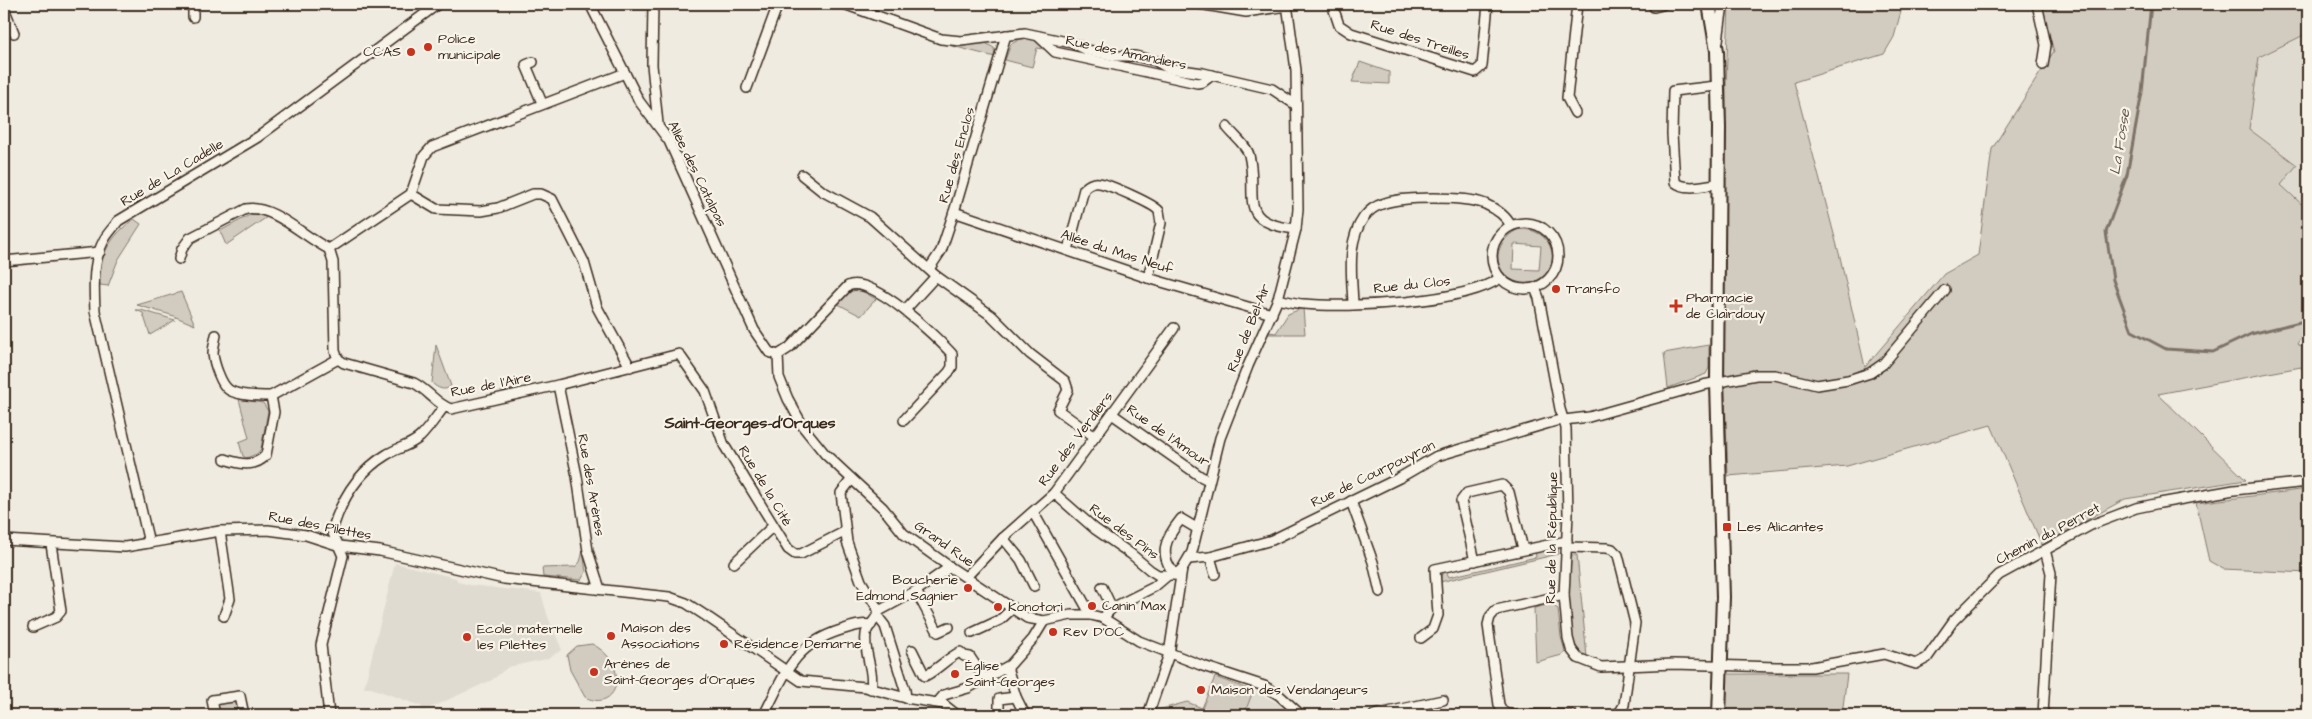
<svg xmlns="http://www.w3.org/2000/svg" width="2312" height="719" font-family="'Architects Daughter',sans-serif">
<rect width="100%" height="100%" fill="#efebe0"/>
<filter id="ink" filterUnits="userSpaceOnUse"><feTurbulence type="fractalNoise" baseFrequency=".02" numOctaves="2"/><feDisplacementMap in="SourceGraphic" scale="10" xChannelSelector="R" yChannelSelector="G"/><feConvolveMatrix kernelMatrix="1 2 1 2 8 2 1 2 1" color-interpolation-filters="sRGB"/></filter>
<g filter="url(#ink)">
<!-- built -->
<g fill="#e0dbd0">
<path d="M 2308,33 L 2308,210 L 2281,185 L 2297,165 L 2249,129 L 2259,57 Z"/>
<path d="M 395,563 L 456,578 L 458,582 L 470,585 L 541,593 L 548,617 L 562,650 L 546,659 L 508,667 L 492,680 L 423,711 L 421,706 L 371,688 L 364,688 Z"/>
<path d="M 1253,691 L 1280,704 L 1291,715 L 1244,715 Z"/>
</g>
<!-- green -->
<g fill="#d1cbc0" stroke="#867a6f" fill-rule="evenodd">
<path d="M 1729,4 L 1903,4 L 1894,37 L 1884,54 L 1794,82 L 1840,257 L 1865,367 L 1944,274 L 1978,255 L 1992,149 L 2054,51 L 2039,4 L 2308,4 L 2308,33 L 2259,57 L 2249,129 L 2297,165 L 2281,185 L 2308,210 L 2308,332 L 2304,333 L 2297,344 L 2308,349 L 2308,377 L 2301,367 L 2158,394 L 2246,480 L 2125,499 L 2042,545 L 1991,425 L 1847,466 L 1728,476 L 1724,371 L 1726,85 Z"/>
<path d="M 1026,36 L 1034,38 L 1044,49 L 1037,48 L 1032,67 L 1005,60 L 1011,44 Z"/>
<path d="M 929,40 L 948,43 L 984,42 L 994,48 L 995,57 Z"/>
<path d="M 1360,62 L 1389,72 L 1389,84 L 1352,82 Z"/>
<path d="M 257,214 L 267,217 L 226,245 L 220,231 L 250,215 Z"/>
<path d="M 134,219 L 141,224 L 118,260 L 108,286 L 100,285 C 95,258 114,233 134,219 Z"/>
<path d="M 1519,229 C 1564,228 1562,287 1522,283 C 1516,282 1510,280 1505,275 C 1490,258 1501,237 1519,229 ZM 1514,244 L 1541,246 L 1539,270 L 1513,269 Z"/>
<path d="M 855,290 L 864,292 L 876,299 L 861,316 L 838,304 L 848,293 Z"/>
<path d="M 181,292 L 195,325 L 171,315 L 137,305 Z"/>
<path d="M 1303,308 L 1305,334 L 1267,334 L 1269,332 L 1276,333 L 1288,314 Z"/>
<path d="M 136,310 L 141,310 L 175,320 L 150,335 L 143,313 Z"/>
<path d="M 436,345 L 451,386 C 445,392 437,388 432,383 Z"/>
<path d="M 1709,345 L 1709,368 L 1706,374 L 1668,388 L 1664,353 Z"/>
<path d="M 239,399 L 263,403 L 268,411 L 261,449 L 257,454 L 246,458 L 243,456 L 239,442 L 249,438 Z"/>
<path d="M 2308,489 L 2308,573 L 2223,569 L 2209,561 L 2196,503 Z"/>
<path d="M 1559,547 L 1558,554 L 1440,582 L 1441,575 L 1446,571 L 1449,577 L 1536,557 L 1535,551 Z"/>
<path d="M 583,551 L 586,572 L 581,580 L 543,577 L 542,568 L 575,567 L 580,562 Z"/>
<path d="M 1572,555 L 1577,555 L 1587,657 C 1582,654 1578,651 1576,646 C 1568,631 1565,571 1572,555 Z"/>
<path d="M 1550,604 L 1558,609 L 1561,637 L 1565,651 L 1562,655 L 1536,662 L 1534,608 Z"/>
<path d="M 592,644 C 633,665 617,714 585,697 L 570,670 L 567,655 L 577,646 Z"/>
<path d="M 1726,674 L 1847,674 L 1842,715 L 1724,715 Z"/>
<path d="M 1215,677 L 1253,691 L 1244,715 L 1156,715 L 1158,710 L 1187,702 L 1202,708 Z"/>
<path d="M 236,700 L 241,715 L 217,715 L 217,704 Z"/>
</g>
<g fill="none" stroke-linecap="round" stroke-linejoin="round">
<!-- stream -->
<path stroke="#7e7266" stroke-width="3" d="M 2151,4 L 2142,92 L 2127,175 L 2106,232 L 2113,280 L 2132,331 L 2166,349 L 2213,352 L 2251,334 L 2308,320"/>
<defs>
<g id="street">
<path d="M 193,4 L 193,17"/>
<path d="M 590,4 L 639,101 L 669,141 L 754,330 L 769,352 L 778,355"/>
<path d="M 653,4 L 652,65 L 658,124"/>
<path d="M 844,4 L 941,39 L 961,41 L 1025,33 L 1072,43 L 1087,50 L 1116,56 L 1135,56 L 1156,61 L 1168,68 L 1203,73 L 1272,89 L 1296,105"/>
<path d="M 1199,4 L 1246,12 L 1287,6"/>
<path d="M 1332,4 L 1339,25 L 1351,33 L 1475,72 L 1482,66 L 1488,4"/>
<path d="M 2037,4 L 2046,45 L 2043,65"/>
<path d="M 1654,7 L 1662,5"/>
<path d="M 4,8 L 14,33"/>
<path d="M 1038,36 L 1055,52 L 1197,83 L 1203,82 L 1212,75"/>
<path d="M 1718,41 L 1723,4"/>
<path d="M 533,62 L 526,65 L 542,103"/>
<path d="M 1716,86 L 1673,91 L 1672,134 L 1675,182 C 1686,191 1704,185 1717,184"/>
<path d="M 747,88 L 778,4"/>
<path d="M 1575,113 L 1567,98 L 1577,4"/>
<path d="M 1227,127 C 1233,135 1247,146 1249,155 C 1259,195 1234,223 1296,229"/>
<path d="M 802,175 L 822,191 L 870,217 L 936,276 L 992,316 L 1030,354 L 1065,381 L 1068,390 L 1058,410 L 1095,437"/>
<path d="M 411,194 L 436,209 L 481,211 L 498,208 L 533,194 L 541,194 L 552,199 L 584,262 L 597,307 L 630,367"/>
<path d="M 954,212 L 1148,278 L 1272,314"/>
<circle cx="1525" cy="256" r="33"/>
<path d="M 329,249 L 333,262 L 335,351 L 338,359 L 344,363 L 414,383 C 428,390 437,405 451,409 L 558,385 L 679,354 L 705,391 L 724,445 L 788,549 L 795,554 L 801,554 L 844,532"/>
<path d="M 1068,250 L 1084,189 C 1088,185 1093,182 1099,183 C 1108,184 1154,204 1159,211 L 1161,223 L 1148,278"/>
<path d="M 179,259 L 182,249 L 190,238 L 246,209 C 273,204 305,238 329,249 L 411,194 L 424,156 L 432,147 L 625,73"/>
<path d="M 4,261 L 100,252"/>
<path d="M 929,269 L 941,251 L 954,212 L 1006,35"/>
<path d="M 1535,288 L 1539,298 L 1560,409 L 1566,428 L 1568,514 L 1564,595 L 1568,638 L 1571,649 L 1578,658 L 1601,667 L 1674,664 L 1777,667 L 1812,667 L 1884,654 L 1916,664 L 1927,658 L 1954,620 L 1999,575 L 2091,525 L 2136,508 L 2160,503 L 2234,490 L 2308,482"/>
<path d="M 1278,299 C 1287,301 1296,304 1304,304 C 1349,308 1465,303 1500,278"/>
<path d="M 1353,304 C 1352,276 1346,242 1364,217 C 1368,212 1375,206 1382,204 C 1402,196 1465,196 1485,204 C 1496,209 1506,215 1511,226"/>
<path d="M 905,310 L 936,276"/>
<path d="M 216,335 C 215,341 213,348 213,354 C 214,363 221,385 229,390 C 239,396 259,396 271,396 L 338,359"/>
<path d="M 778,355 L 779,377 L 788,399 L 804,428 L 825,454 L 883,508 L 904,534 L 950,567 L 1027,618 L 1044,621 L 1071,615 L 1091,615 L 1103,618 L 1139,641 L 1203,666 L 1264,686 L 1279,695 L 1301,715"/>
<path d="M 778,355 L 789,348 L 848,286 C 871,274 937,337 952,354 L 952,367 L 949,372 L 904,420"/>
<path d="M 558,385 L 577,476 L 588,551 L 600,589"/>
<path d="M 1112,414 L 1200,476 L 1208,480"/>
<path d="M 225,459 C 239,464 255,468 266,455 L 274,412 L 271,396"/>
<path d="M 851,480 L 841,493 L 847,542 L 861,581 L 879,611"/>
<path d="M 1054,493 L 1095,529 L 1131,554 L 1150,570 L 1158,575 L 1175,575 L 1182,569"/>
<path d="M 1351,501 L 1373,562 L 1380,592"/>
<path d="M 1033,512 L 1091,615"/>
<path d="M 220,531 L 230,599 L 224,616"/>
<path d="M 1003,538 L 1021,560 L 1034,586"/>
<path d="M 4,540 L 125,547 L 220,531 L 268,530 L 306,535 L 340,546 L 380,551 L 504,579 L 669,597 L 686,603 L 706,616 L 801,681 L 865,687 L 906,698 L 943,704 L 957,715"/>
<path d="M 149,543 L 95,311 C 94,288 92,262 104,240 C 107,234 114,227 118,221 L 258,137 L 438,4"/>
<path d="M 1567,547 L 1607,548 L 1612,549 L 1618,555 L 1635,623 L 1624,705 L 1620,712 L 1613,715"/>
<path d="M 1210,557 L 1215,574"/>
<path d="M 1189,559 L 1210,557 L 1272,540 L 1399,478 L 1437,456 L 1556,421 L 1589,417 L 1703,385 L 1756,375 L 1775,375 L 1817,385 L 1848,380 L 1870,373 L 1883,364 L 1945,290"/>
<path d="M 1475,561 L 1461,501 L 1467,493 L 1502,485 L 1509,492 L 1523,549"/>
<path d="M 734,563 L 773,526"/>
<path d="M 1175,575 C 1158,554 1165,539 1181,519 L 1198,529"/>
<path d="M 966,577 L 1003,538 L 1054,493 L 1174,328"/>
<path d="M 1102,587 L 1112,608"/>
<path d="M 916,591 L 938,632 L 949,627"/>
<path d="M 1564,595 L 1496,610 L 1490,617 L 1488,625 L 1499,705 L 1503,712 L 1511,715 L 1572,715"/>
<path d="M 878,617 L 885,626 L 905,690 L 906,698"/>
<path d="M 1103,618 L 1112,608 L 1154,587 L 1167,576"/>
<path d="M 33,627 L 56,617 L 61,611 L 51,544"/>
<path d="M 972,633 L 1000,620 L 1013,608"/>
<path d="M 1421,638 L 1433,629 L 1438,615 L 1435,569 L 1567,541"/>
<path d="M 912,650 L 925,676 C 938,669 946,659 960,652 L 964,656 L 970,657 L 984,678"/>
<path d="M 1007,667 L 1016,697 L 1025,715"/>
<path d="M 871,689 C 875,671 863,653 866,634 C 867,625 877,621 879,611 L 916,591 L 950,567"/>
<path d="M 938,702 L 944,695 L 968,688 L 1010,665 L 1033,639 L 1044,621"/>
<path d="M 215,715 L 212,700 L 240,696 L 244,715"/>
<path d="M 329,715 L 321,645 L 343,556 L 332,531 C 341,500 358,472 386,455 C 397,448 410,446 420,437 C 429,428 436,417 444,407"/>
<path d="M 764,715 C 785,674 793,645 841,630 C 851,627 861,623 871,625"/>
<path d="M 999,715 L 999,699 L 1016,697"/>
<path d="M 1148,715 L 1169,654 L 1182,569 L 1192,552 L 1220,438 L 1248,366 L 1278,299 L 1296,229 L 1298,209 L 1296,70 L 1287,4"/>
<path d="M 1374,715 L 1443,700"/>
<path d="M 2043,715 L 2051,573 L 2045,550"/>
</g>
<path id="secondary" d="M 1709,4 L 1717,51 L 1719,128 L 1717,383 L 1723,597 L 1719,715"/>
</defs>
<!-- street casing -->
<use href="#street" stroke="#3b2a1e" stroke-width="12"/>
<!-- secondary casing -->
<use href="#secondary" stroke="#3b2a1e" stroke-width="16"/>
<!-- street -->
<use href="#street" stroke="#f7f3e8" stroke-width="9"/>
<!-- secondary -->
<use href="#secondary" stroke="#f7f3e8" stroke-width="12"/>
</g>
</g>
<!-- markers -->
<g fill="#c8321e" stroke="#f7f3e8" stroke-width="2">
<circle cx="428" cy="47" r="5"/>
<circle cx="411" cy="52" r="5"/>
<circle cx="1556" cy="289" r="5"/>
<path d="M1673.5 298.5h5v5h5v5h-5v5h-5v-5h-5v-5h5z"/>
<rect x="1722" y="522" width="10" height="10" rx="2.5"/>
<circle cx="968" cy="588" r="5"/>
<circle cx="1092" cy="606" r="5"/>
<circle cx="998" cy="607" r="5"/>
<circle cx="1053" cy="632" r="5"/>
<circle cx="611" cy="636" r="5"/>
<circle cx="467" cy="637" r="5"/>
<circle cx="724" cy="644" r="5"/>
<circle cx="594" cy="672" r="5"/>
<circle cx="955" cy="674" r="5"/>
<circle cx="1201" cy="690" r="5"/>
</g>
<g text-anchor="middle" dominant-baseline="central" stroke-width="4.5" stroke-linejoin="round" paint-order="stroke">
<!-- poi labels -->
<g font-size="14" fill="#3b2a1e" stroke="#f7f3e8" text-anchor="start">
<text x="438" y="39">Police<tspan x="438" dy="16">municipale</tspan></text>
<text x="401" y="52" text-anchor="end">CCAS</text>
<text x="1566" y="289">Transfo</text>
<text x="1686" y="298">Pharmacie<tspan x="1686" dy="16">de Clairdouy</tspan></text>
<text x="1737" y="527">Les Alicantes</text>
<text x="958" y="580" text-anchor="end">Boucherie<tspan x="958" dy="16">Edmond Sagnier</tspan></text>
<text x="1102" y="606">Canin Max</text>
<text x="1008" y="607">Konotori</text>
<text x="621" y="628">Maison des<tspan x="621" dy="16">Associations</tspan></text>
<text x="477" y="629">Ecole maternelle<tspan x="477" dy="16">les Pilettes</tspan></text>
<text x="1063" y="632">Rev D'OC</text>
<text x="734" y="644">Résidence Demarne</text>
<text x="604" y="664">Arènes de<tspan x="604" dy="16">Saint-Georges d'Orques</tspan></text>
<text x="965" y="666">Église<tspan x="965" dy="16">Saint-Georges</tspan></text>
<text x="1211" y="690">Maison des Vendangeurs</text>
</g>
<!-- street labels -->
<g font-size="14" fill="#3b2a1e" stroke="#f7f3e8">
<text transform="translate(1420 40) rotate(18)">Rue des Treilles</text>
<text transform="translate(1126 53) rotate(12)">Rue des Amandiers</text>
<text transform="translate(957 155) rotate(-74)">Rue des Enclos</text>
<text transform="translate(172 173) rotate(-31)">Rue de La Cadelle</text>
<text transform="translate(697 174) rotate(64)">Allée des Catalpas</text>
<text transform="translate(1117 252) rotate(18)">Allée du Mas Neuf</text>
<text transform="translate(1412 285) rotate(-6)">Rue du Clos</text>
<text transform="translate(1249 328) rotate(-68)">Rue de Bel-Air</text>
<text transform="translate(491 385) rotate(-11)">Rue de l'Aire</text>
<text transform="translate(1168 436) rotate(35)">Rue de l'Amour</text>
<text transform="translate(1076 439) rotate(-53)">Rue des Verdiers</text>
<text transform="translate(1373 474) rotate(-26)">Rue de Courpouyran</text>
<text transform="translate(591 485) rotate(80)">Rue des Arènes</text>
<text transform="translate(765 486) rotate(59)">Rue de la Cité</text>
<text transform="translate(320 526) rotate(11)">Rue des Pilettes</text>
<text transform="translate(1124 532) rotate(37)">Rue des Pins</text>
<text transform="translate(2048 534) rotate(-28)">Chemin du Perret</text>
<text transform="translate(1552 538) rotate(-89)">Rue de la République</text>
<text transform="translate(944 544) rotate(35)">Grand Rue</text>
</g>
<!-- water labels -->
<g font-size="15" font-style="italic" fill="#625448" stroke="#f7f3e8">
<text transform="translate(2120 142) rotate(-81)">La Fosse</text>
</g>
<!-- quarter labels -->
<g font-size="16" font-weight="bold" fill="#3b2a1e" stroke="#f7f3e8">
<text x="750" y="423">Saint-Georges-d'Orques</text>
</g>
</g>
<!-- margin -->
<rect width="2312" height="719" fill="none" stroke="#f7f3e8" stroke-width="20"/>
<rect x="10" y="10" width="2292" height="699" fill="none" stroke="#3b2a1e" stroke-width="2" filter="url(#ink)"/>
</svg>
